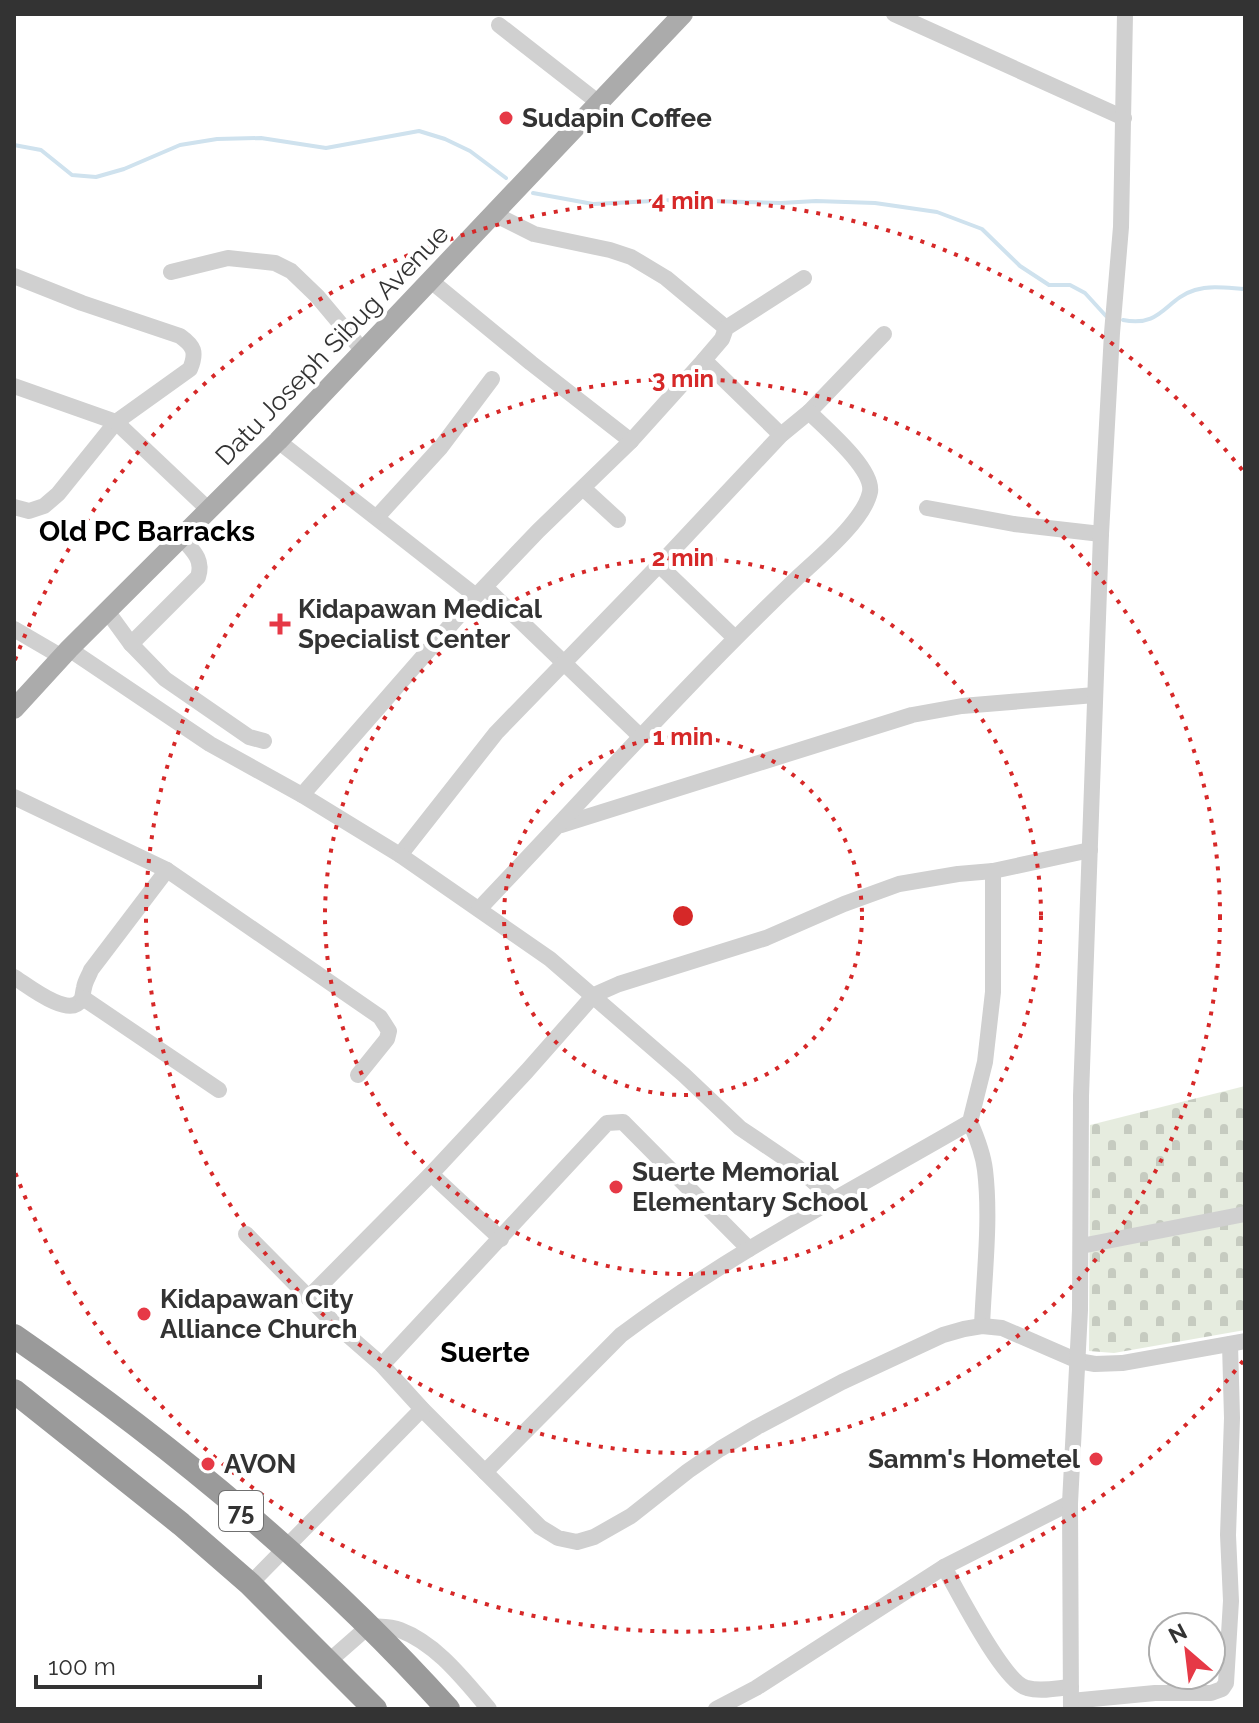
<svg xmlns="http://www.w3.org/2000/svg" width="1259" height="1723" font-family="Raleway,sans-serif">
<defs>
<pattern id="cemetery-stones" width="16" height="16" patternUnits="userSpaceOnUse" patternTransform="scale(2)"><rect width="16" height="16" fill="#e6ecdf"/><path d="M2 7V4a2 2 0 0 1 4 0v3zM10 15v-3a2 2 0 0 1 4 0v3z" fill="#c6cbc0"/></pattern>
</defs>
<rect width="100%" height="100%" fill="#fff"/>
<!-- cemetery -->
<path fill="url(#cemetery-stones)" d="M 1245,1086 L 1245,1330 L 1114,1353 L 1089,1351 L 1090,1125 Z"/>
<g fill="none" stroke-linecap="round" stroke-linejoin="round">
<!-- stream -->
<g stroke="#cfe2ee" stroke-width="4">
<path d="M 14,145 L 41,150 L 72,175 L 96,177 L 124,169 L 180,145 L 217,139 L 261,138 L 326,148 L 419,131 L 445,139 L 470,151 L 506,178"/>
<path d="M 533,193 L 593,204 L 674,200 L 781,203 L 816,201 L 875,203 L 937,212 L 982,229 L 1020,266 L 1049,285 L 1070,285 L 1085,293 L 1106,316"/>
<path d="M 1123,320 C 1162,328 1165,299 1195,290 C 1211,285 1228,288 1245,289"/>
</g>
<!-- minor -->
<g stroke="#d0d0d0" stroke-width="16">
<path d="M 894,14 L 1124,118"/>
<path d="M 499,25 L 599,103"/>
<path d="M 494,214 L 534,234 L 610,250 L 631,257 L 666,278 L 726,328"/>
<path d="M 171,272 L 228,258 L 275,263 L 291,271 L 317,296 L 364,352"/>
<path d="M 14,276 L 82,303 L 180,336 C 194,346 197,352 190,369 L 116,422 L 58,494 L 44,506 L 29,511 L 14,507"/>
<path d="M 431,281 L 531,363 L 631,441"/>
<path d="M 704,360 L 781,435"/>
<path d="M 14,386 L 116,422 L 209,510"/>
<path d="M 278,441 L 476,596"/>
<path d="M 583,488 L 618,520"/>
<path d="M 927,508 L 1014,524 L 1101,534"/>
<path d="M 377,517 L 441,447 L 492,379"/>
<path d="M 659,565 L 735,638"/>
<path d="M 485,587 L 641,737"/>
<path d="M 107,611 L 131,644 L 165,679 L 249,737 L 264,741"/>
<path d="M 14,629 L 62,657"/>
<path d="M 131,644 L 198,577 C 204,559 192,550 181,537"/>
<path d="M 69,649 L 210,744 L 302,795 L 400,855 L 496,733 L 659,565 L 781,435 L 809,412 L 884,334"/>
<path d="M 302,795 L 476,596 L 538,531 L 631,441 L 704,360 L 722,339 L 726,328 L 804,278"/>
<path d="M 14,797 L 167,870 L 380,1017 L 389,1031 L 387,1039 L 358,1075"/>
<path d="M 561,825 L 912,715 L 962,706 L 1095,695"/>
<path d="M 400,855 L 550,959 L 684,1075 L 740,1128 L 796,1166 L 835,1201"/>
<path d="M 479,909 C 584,799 685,685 796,579 C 817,559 864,521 870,492 C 874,469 825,428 809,412"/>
<path d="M 14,977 C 27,985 69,1019 81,1000 C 83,997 83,991 84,988 C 85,981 89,976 91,970 L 167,870"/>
<path d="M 83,998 L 219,1090"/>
<path d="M 970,1122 C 977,1138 983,1153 985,1170 C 991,1220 984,1275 982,1326"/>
<path d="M 431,1174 L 501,1239"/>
<path d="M 246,1234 L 335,1324 L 382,1365 L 422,1409 L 540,1527 L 558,1538 L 577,1542 L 594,1537 L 631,1516 L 688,1471 L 720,1449 L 757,1427 L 842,1382 L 943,1335 L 964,1329 L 982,1326 L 1002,1328 L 1078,1361 L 1095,1364 L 1122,1363 L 1245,1341"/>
<path d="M 1081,1246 L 1245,1214"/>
<path d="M 308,1298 L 431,1174 L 527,1071 L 594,995 L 619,984 L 766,938 L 844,904 L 899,884 L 958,874 L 993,871 L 1090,850"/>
<path d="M 382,1365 L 607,1123 L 623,1122 L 749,1249"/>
<path d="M 485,1472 L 621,1335 C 730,1253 853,1190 970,1122 L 985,1062 L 993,992 L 993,871"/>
<path d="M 944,1567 C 957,1590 1004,1683 1027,1688 C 1041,1692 1057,1688 1071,1687"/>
<path d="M 250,1584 L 422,1409"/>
<path d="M 328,1662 L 369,1626 C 379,1627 390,1626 400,1630 C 437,1644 464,1680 489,1709"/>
<path d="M 1071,1701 L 1155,1693 L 1211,1693 L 1222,1689 L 1226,1683 L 1231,1601 L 1228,1535 L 1232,1418 L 1230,1344"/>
<path d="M 716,1709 L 756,1688 L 944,1567 L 1070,1503"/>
<path d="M 1071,1709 L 1070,1503 L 1080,1310 L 1081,1096 L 1101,534 L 1112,333 L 1121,227 L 1125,14"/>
</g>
<!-- major -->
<path stroke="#ababab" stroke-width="20" d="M 14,709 L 69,649 L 278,441 L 683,14"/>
<!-- highway -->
<g stroke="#9a9a9a" stroke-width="24">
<path d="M 14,1336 C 169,1443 322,1569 448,1709"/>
<path d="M 14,1391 L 181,1524 L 250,1584 L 375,1709"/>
</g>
</g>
<!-- distance rings -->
<g fill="none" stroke="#d62828" stroke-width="4" stroke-dasharray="4 8">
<circle cx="683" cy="916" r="179"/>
<circle cx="683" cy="916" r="358"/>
<circle cx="683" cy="916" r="537"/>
<path d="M1243 1361A715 715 0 0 1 15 1172M15 660A715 715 0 0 1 1243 471"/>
</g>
<!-- markers -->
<g fill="#e63946" stroke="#fff" stroke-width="3">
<circle cx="506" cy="118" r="8"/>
<path d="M276 612h8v8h8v8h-8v8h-8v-8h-8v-8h8z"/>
<circle cx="616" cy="1187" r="8"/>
<circle cx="144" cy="1314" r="8"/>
<circle cx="1096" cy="1459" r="8"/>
<circle cx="208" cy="1464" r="8"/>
</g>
<g text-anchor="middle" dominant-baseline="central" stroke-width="8" stroke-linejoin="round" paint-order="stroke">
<!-- shield labels -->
<rect fill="#fff" stroke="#707070" stroke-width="2" x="219" y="1491" width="44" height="40" rx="6"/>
<g font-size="24" font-weight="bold" fill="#333">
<text x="241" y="1511">75</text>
</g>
<!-- poi labels -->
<g font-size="26" font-weight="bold" fill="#333" stroke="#fff" text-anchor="start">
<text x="522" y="118">Sudapin Coffee</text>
<text x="298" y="609">Kidapawan Medical<tspan x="298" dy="30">Specialist Center</tspan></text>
<text x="632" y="1172">Suerte Memorial<tspan x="632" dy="30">Elementary School</tspan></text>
<text x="160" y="1299">Kidapawan City<tspan x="160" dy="30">Alliance Church</tspan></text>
<text x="1080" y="1459" text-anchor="end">Samm's Hometel</text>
<text x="224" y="1464">AVON</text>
</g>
<!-- street labels -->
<g font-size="26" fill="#333" stroke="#fff">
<text transform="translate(332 345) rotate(-46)">Datu Joseph Sibug Avenue</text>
</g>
<!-- neighbourhood labels -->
<g font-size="28" font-weight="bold" fill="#000" stroke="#fff">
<text x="147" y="531">Old PC Barracks</text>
<text x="485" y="1352">Suerte</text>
</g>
</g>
<circle cx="683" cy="916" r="12" fill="#d62828" stroke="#fff" stroke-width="4"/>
<g font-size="24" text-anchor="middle" font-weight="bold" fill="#d62828" stroke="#fff" stroke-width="8" stroke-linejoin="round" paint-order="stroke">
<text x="683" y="209">4 min</text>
<text x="683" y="387">3 min</text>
<text x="683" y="566">2 min</text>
<text x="683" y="745">1 min</text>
</g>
<!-- border -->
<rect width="1259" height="1723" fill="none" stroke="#333333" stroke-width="32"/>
<!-- north arrow -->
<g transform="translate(1187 1651) rotate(332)"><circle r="38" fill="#ffffff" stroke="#adadad" stroke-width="2"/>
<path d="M0-6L14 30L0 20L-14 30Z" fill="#e63946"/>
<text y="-12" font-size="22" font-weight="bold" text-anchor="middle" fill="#333333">N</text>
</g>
<!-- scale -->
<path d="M36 1675v12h224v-12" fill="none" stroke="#333333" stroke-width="4"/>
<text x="48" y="1675" font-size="24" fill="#333333" stroke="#ffffff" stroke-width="6" paint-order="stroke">100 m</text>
</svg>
